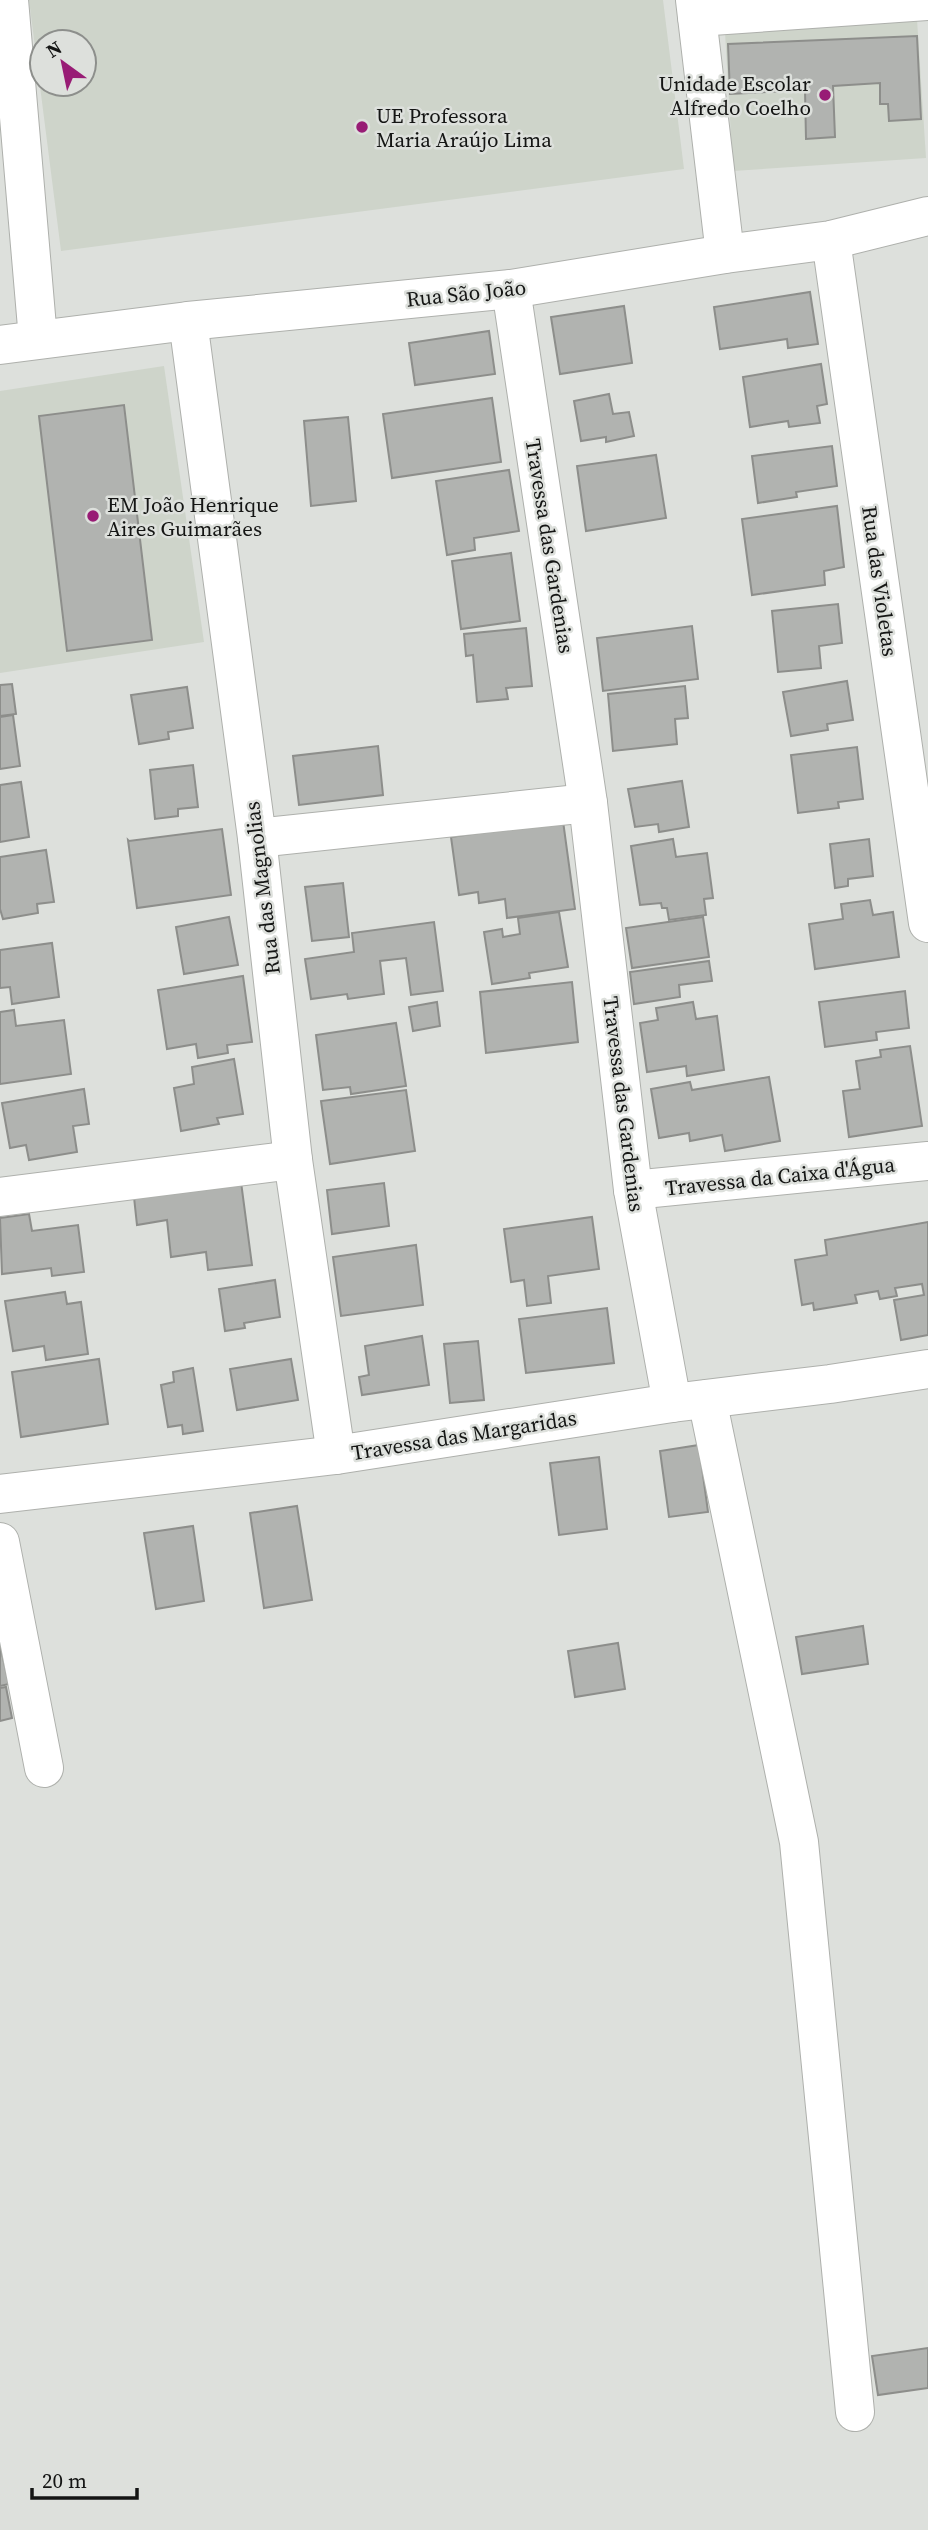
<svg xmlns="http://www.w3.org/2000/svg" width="928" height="2530" font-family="'Source Serif 4',serif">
<rect width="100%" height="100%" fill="#dde0dc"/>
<!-- built -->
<g fill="#ced4ca" fill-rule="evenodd">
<path d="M 29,0 L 663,0 L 684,169 L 61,251 ZM 42,42 L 84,42 L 84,84 L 42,84 Z"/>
<path d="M 917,19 L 926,158 L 733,171 L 725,32 Z"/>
<path d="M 164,366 L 204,642 L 0,673 L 0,391 Z"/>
</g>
<!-- building -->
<g fill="#b1b3b0" stroke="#8d8e8b" stroke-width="2">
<path d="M 917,36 L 921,119 L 889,121 L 888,104 L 880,104 L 880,83 L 833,86 L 835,137 L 806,139 L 805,90 L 730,94 L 728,44 Z"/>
<path d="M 810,292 L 818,344 L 788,348 L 787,339 L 720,349 L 714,307 Z"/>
<path d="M 624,306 L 632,363 L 560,374 L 551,317 Z"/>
<path d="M 489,331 L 495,374 L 415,385 L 409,343 Z"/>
<path d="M 821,364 L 827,404 L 817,406 L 820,423 L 789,427 L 788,421 L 750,427 L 743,377 Z"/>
<path d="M 609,394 L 613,414 L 629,412 L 634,436 L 606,442 L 606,437 L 581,441 L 574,401 Z"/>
<path d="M 492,398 L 501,462 L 392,478 L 383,414 Z"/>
<path d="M 124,405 L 152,640 L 67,651 L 39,416 Z"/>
<path d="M 348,417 L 356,501 L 311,506 L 304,421 Z"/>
<path d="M 832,446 L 837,486 L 796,492 L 797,497 L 758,503 L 752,456 Z"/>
<path d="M 656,455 L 666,518 L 586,531 L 577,466 Z"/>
<path d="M 509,470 L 519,531 L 474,538 L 475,550 L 447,555 L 436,481 Z"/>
<path d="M 837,506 L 844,567 L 824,571 L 825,585 L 752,595 L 742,519 Z"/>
<path d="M 511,553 L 520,621 L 461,629 L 452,561 Z"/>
<path d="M 838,604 L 842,643 L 819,646 L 821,668 L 778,672 L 772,611 Z"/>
<path d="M 692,626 L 698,679 L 603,691 L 597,638 Z"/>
<path d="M 526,628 L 532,686 L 506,688 L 508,699 L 477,702 L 473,655 L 466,656 L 464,634 Z"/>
<path d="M 847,681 L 853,720 L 827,724 L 828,730 L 791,736 L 783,692 Z"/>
<path d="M 12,684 L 16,714 L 0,716 L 0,685 Z"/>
<path d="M 685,686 L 688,718 L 675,719 L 677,744 L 613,751 L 608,694 Z"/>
<path d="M 187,687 L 193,728 L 168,732 L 169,739 L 139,744 L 131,695 Z"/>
<path d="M 13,715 L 20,766 L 0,769 L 0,717 Z"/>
<path d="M 378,746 L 383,795 L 299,805 L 293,756 Z"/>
<path d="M 857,747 L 863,799 L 838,802 L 839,808 L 798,813 L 791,755 Z"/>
<path d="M 193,765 L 198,807 L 178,809 L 178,816 L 155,819 L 150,770 Z"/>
<path d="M 682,781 L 689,827 L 659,832 L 658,824 L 635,827 L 628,789 Z"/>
<path d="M 21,782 L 29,837 L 0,842 L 0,785 Z"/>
<path d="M 563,821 L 575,909 L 507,918 L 505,899 L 479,903 L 478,892 L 459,895 L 451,837 Z"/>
<path d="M 222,829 L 231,895 L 137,908 L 128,840 L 129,841 Z"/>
<path d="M 673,839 L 676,857 L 707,853 L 713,898 L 704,899 L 706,915 L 669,920 L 667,908 L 662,908 L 661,903 L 640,905 L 631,846 Z"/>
<path d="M 869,839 L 873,876 L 848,879 L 848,886 L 835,888 L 830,844 Z"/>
<path d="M 46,850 L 54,902 L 37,904 L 38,913 L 3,919 L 0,909 L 0,857 Z"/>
<path d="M 343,883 L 349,937 L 312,941 L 305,887 Z"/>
<path d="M 870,900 L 873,915 L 893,912 L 899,957 L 815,969 L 809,924 L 843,919 L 841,904 Z"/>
<path d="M 559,912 L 568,967 L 529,973 L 530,978 L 492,984 L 484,932 L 502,929 L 503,937 L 520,934 L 518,918 Z"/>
<path d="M 229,917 L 238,965 L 184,974 L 176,927 Z"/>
<path d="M 703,917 L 709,957 L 632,968 L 626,928 Z"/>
<path d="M 434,922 L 443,991 L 411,995 L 406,958 L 380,961 L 384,994 L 348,999 L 347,994 L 311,999 L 305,959 L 354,952 L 352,933 Z"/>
<path d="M 52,943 L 59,997 L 12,1004 L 10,987 L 0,988 L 0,950 Z"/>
<path d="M 709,961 L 712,981 L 679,985 L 680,997 L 634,1004 L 630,972 Z"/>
<path d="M 243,976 L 252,1042 L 227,1045 L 228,1053 L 198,1058 L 196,1044 L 167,1049 L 158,990 Z"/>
<path d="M 572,982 L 578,1042 L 486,1053 L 480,992 Z"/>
<path d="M 905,991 L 909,1028 L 876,1032 L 877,1040 L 825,1047 L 819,1002 Z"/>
<path d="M 437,1002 L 440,1026 L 413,1031 L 409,1007 Z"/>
<path d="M 693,1002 L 696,1019 L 717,1016 L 724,1070 L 687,1076 L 686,1066 L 647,1072 L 640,1023 L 658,1020 L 656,1008 Z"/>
<path d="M 14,1010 L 16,1026 L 64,1020 L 71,1074 L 0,1084 L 0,1012 Z"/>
<path d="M 396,1023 L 406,1086 L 351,1094 L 350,1087 L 323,1090 L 316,1035 Z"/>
<path d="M 910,1046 L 922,1126 L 849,1137 L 843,1091 L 860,1089 L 856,1061 L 881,1057 L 880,1050 Z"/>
<path d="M 234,1059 L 243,1114 L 217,1118 L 219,1124 L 181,1131 L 174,1088 L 194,1084 L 192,1067 Z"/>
<path d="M 769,1077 L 780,1141 L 725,1151 L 722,1135 L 690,1141 L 689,1133 L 659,1138 L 651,1089 L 690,1082 L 692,1090 Z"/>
<path d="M 84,1089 L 89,1124 L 73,1126 L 77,1152 L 29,1160 L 26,1145 L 10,1148 L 2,1103 Z"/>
<path d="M 406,1090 L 415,1151 L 330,1164 L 321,1101 Z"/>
<path d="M 241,1182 L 252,1265 L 208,1270 L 206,1252 L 171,1257 L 167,1220 L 137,1225 L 134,1197 Z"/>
<path d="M 384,1183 L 389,1226 L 332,1234 L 327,1190 Z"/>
<path d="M 29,1214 L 32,1231 L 78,1225 L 84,1272 L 52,1276 L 51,1268 L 2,1274 L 0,1218 Z"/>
<path d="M 592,1217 L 599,1269 L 548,1276 L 551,1303 L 527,1306 L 524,1280 L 511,1282 L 504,1229 Z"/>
<path d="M 928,1222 L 928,1335 L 901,1340 L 894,1300 L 924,1295 L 922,1284 L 895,1288 L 897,1296 L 880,1299 L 878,1291 L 855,1295 L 857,1303 L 814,1310 L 813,1303 L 802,1305 L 795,1260 L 827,1255 L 825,1240 Z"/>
<path d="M 416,1245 L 423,1305 L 341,1316 L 333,1257 Z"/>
<path d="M 275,1280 L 280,1317 L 244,1323 L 245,1328 L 225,1331 L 219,1289 Z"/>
<path d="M 65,1292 L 67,1304 L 81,1302 L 88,1354 L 46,1360 L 44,1346 L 13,1351 L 5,1301 Z"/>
<path d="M 607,1308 L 614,1363 L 526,1373 L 519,1319 Z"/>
<path d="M 422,1336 L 429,1385 L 362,1395 L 359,1377 L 369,1375 L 365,1346 Z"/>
<path d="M 478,1341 L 484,1400 L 450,1403 L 444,1344 Z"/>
<path d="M 99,1359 L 108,1424 L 21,1437 L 12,1372 Z"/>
<path d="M 291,1359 L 298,1400 L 237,1410 L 230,1369 Z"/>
<path d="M 193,1368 L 203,1431 L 183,1434 L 182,1425 L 168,1427 L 161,1385 L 174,1382 L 173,1372 Z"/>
<path d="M 699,1445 L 708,1512 L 669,1517 L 660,1451 Z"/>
<path d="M 599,1457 L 607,1529 L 559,1535 L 550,1463 Z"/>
<path d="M 297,1506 L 312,1600 L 264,1608 L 250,1513 Z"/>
<path d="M 193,1526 L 204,1601 L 156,1609 L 144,1533 Z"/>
<path d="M 863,1626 L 868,1664 L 802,1674 L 796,1637 Z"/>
<path d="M 618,1643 L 625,1689 L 575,1697 L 568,1651 Z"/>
<path d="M 0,1645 L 9,1684 L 0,1686 Z"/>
<path d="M 6,1687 L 12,1718 L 0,1721 L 0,1688 Z"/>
<path d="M 928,2348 L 928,2388 L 878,2395 L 872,2356 Z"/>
</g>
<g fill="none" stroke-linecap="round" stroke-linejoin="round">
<defs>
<g id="street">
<path d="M 9,0 L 38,339"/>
<path d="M 695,0 L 725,254"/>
<path d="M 697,17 L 928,1"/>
<path d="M 831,240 L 928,923"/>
<path d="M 511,289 L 588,803 L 633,1190 L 672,1403"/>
<path d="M 188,321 L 257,838 L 293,1160 L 336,1455"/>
<path d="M 0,345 L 188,321 L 511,289 L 725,254 L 831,240 L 928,216"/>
<path d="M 257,838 L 588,803"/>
<path d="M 633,1190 L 928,1161"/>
<path d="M 0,1197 L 293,1160"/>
<path d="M 707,1399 L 799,1842 L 855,2412"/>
<path d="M 0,1494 L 336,1455 L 672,1403 L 830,1384 L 928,1369"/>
<path d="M 0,1542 L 44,1768"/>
</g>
</defs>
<!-- street casing -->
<use href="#street" stroke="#aeb0ac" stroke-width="40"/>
<!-- street -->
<use href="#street" stroke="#fff" stroke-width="38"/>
</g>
<!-- markers -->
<g fill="#981c75" stroke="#dde0dc" stroke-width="2.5">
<circle cx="825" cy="95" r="7"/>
<circle cx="362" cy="127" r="7"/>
<circle cx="93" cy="516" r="7"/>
</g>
<g text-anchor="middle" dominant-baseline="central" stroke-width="5" stroke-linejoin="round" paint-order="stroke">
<!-- poi labels -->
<g font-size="21" fill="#141514" stroke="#dde0dc" text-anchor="start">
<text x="811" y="83" text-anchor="end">Unidade Escolar<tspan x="811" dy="24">Alfredo Coelho</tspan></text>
<text x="376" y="115">UE Professora<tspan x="376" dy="24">Maria Araújo Lima</tspan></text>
<text x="107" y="504">EM João Henrique<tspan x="107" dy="24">Aires Guimarães</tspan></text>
</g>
<!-- street labels -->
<g font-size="21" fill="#141514" stroke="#dde0dc">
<text transform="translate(466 293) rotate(-6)">Rua São João</text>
<text transform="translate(550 546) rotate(81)">Travessa das Gardenias</text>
<text transform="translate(880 581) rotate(82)">Rua das Violetas</text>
<text transform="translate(262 888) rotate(-97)">Rua das Magnolias</text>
<text transform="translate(624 1104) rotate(83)">Travessa das Gardenias</text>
<text transform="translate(780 1176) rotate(-6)">Travessa da Caixa d'Água</text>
<text transform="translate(464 1435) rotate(-9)">Travessa das Margaridas</text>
</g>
</g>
<!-- north arrow -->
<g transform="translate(63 63) rotate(327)"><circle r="33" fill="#dde0dc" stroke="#8d8f8c" stroke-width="2"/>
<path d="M0-5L12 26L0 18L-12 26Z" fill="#981c75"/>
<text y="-10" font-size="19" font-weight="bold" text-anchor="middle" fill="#141514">N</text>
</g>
<!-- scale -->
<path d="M32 2488v10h105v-10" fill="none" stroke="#141514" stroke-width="3.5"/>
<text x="42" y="2488" font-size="21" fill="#141514" stroke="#dde0dc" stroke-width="5" paint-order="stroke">20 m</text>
</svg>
